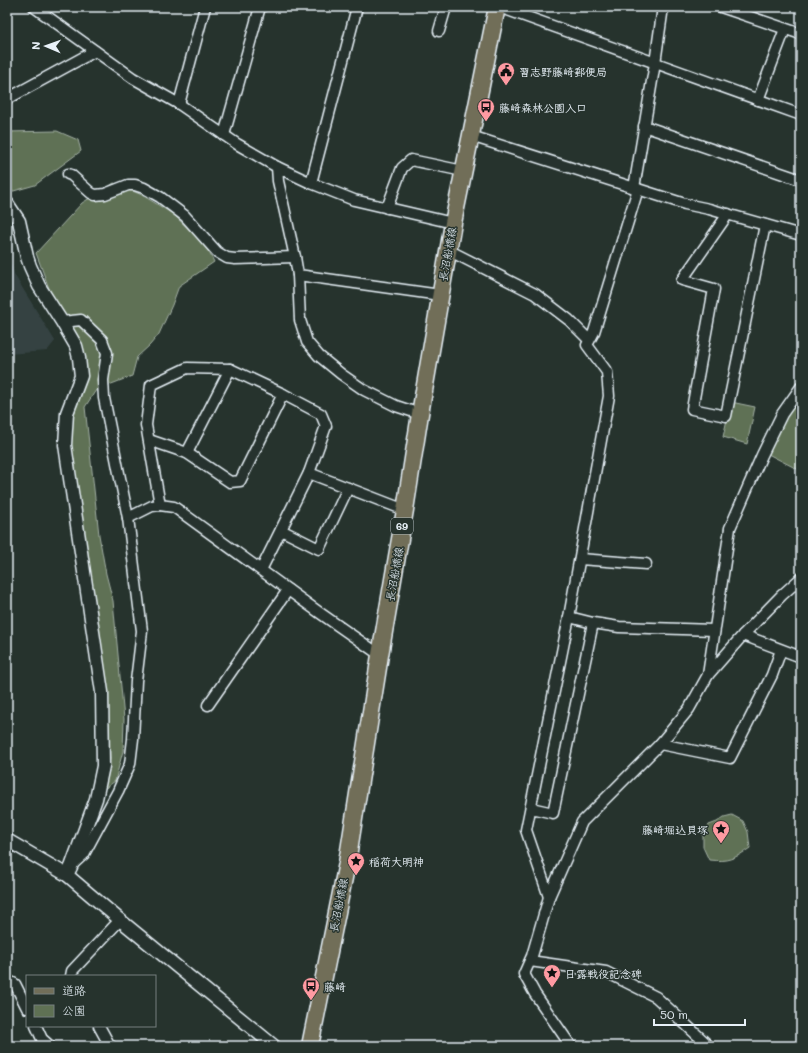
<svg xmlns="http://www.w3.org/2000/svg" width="808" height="1053" font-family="Mali,'Klee One',sans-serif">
<rect width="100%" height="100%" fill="#26332d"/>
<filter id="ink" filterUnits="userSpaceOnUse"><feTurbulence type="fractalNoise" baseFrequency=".025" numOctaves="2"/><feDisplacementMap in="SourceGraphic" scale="8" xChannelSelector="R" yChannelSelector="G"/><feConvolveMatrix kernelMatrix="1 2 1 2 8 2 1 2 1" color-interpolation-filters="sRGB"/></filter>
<g filter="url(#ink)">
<!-- built -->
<path fill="#354343" d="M 7,252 L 15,276 L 55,341 L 47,351 L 7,354 Z"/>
<!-- green -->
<g fill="#5f7154" stroke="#a4b1a6">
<path d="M 57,131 L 78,140 L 81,151 L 35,185 L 10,192 L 7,191 L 7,132 Z"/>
<path d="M 114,183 L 142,195 L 173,214 L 206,246 L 214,262 L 179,286 L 172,305 L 159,334 L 150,345 L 137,357 L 132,376 L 96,390 L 85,407 L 99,535 L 106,574 L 113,601 L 124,719 L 123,751 L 115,781 L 103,790 L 110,759 L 107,693 L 70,446 L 73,408 L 87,374 L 54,302 L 36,253 L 82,203 Z"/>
<path d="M 801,391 L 801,471 L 768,454 L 783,418 Z"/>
<path d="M 731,402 L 755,407 L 747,444 L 723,437 Z"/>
<path d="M 732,815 L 743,821 L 748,832 L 750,848 C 734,859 728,862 709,860 L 703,847 L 703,832 L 709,825 L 717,822 L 724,817 Z"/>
</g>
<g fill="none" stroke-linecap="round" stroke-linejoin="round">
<defs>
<g id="minor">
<path d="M 34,7 L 133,78 L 179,104 L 237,144 L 277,167 L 311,183 L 354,200 L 453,223"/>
<path d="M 499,7 L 801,115"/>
<path d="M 721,7 L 801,34"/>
<path d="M 439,31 L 446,7"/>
<path d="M 7,99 L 95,51"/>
<path d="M 758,100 L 785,29"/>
<path d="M 179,104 L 205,7"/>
<path d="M 644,126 L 801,180"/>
<path d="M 224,135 L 260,7"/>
<path d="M 471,136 L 685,204 L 709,209 L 801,235"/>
<path d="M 277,167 L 278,181 L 295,257 L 298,275 L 440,295"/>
<path d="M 68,174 L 71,175 L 91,193 L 95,195 L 105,194 L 128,185 L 135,185 L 144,188 L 160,197 L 185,216 L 217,252 L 227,258 L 235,259 L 295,257"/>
<path d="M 311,183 L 357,7"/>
<path d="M 634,188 L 655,63 L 663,7"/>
<path d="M 387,208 L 402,168 L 411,160 L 463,171"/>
<path d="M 728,214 L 682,280 L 714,289 L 692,409 L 726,416 L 765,225"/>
<path d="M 448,250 L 535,294 L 569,320 L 589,340"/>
<path d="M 298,275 L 300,320 L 307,342 L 319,356 L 341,374 L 364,390 L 396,406 L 420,414"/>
<path d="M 62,322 L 81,320 L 102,340 L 107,353 L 103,380 L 104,398 L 128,518 L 142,631 L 136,681 L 133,739 L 130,764 L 118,791 L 84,854 L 72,865"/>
<path d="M 149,440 L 187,453 L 230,482 L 240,481 L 283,394"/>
<path d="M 187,453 L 230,369"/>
<path d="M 309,473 L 405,510"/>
<path d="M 128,518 L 152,506 L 160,505"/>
<path d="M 281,530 L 319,549 L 348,488"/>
<path d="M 580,559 L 646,564"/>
<path d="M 261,570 L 309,473 L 326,426 L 321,414 L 283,394 L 230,369 L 187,368 L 151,385 L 146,425 L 160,505 L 174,507 L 320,613 L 380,655"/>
<path d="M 569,617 L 593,623 L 619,627 L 714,630"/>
<path d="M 743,635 L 801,657"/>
<path d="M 708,675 L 730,528 L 762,455 L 782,414 L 801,387"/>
<path d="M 208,705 L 288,590"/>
<path d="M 660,744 L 730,758 L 772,675 L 781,650"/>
<path d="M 531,808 L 553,813 L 593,623"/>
<path d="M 549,897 L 526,830 L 569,617 L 609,396 L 607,372 L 587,345 L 594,332 L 638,189"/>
<path d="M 530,961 L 606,972 L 656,997 L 709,1046"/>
<path d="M 71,976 L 72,971 L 120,920"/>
<path d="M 7,980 L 15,984 L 27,1008"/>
<path d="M 36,1026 L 42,1039 L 50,1046"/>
<path d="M 99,1026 L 110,1046"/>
<path d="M 571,1046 L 535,994 L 524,974 L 532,956 L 549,897 L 582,822 L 660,744 L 689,709 L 708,675 L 743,635 L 782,595 L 801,578"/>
</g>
<g id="tertiary">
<path d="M 7,203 L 19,221 L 27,257 L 30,266 L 39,286 L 62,322 L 76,346 L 79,358 L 81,376 L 67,413 L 65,445 L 102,692 L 103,766 L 96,799 L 71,867 L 67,875"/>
<path d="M 7,840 L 67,875 L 120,920 L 274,1046"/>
</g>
<path id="primary" d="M 310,1046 L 347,863 L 380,655 L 405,510 L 420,414 L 453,223 L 497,7"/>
</defs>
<!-- minor casing -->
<use href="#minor" stroke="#e8f1f8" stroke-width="13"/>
<!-- tertiary casing -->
<use href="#tertiary" stroke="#e8f1f8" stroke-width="15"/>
<!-- primary casing -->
<use href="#primary" stroke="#e8f1f8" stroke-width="19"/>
<!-- minor -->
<use href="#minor" stroke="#26332d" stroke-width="10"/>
<!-- tertiary -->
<use href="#tertiary" stroke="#26332d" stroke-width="12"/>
<!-- primary -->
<use href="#primary" stroke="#716e59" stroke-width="16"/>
</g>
</g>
<!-- icons -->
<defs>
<symbol id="civic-pin" viewBox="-11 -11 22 30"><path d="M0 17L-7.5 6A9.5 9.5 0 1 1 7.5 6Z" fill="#ff9aa2" stroke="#26332d"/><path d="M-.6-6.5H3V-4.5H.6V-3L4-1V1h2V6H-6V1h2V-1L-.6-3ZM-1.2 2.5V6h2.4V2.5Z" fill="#111"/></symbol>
<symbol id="bus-pin" viewBox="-11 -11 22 30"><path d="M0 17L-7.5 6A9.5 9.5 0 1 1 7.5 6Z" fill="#ff9aa2" stroke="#26332d"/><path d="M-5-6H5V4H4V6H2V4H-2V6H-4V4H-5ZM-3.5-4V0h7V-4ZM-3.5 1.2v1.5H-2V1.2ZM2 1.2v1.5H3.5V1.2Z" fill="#111"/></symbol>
<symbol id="sight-pin" viewBox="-11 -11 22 30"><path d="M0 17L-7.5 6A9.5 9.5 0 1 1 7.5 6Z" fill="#ff9aa2" stroke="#26332d"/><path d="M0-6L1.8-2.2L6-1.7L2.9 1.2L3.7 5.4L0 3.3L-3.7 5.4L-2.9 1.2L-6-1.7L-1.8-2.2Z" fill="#111"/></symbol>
</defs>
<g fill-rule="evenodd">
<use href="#civic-pin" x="496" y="61" width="20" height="27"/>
<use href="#bus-pin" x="476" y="97" width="20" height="27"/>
<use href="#sight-pin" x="711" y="819" width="20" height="27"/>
<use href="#sight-pin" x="346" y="851" width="20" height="27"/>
<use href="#sight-pin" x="542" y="963" width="20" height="27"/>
<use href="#bus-pin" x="301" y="976" width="20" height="27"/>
</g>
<g text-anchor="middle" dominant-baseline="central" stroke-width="3" stroke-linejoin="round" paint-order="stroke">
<!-- shield labels -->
<rect fill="#26332d" stroke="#aeb8bb" stroke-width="1" x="391" y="518" width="22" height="16" rx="3"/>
<g font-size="10" font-weight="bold" fill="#e8f1f8">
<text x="402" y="526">69</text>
</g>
<!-- poi labels -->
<g font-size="11" font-weight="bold" fill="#e8f1f8" stroke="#26332d" text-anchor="start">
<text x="519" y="71">習志野藤崎郵便局</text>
<text x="499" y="107">藤崎森林公園入口</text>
<text x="708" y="829" text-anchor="end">藤崎堀込貝塚</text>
<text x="369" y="861">稲荷大明神</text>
<text x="565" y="973">日露戦役記念碑</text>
<text x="324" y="986">藤崎</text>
</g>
<!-- street labels -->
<g font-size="11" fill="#e8f1f8" stroke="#26332d">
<text transform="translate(447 254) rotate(-80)">長沼船橋線</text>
<text transform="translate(394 574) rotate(-80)">長沼船橋線</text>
<text transform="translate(338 905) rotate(-79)">長沼船橋線</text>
</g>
</g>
<!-- margin -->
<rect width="808" height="1053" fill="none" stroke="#26332d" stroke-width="24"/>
<rect x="12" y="12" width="784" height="1029" fill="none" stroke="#e8f1f8" stroke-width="1.5" filter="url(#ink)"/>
<!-- legend -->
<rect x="26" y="975" width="130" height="52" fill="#26332d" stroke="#747f7e"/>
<rect x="34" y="988" width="20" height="6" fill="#716e59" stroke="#747f7e"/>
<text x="62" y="995" font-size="12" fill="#e8f1f8">道路</text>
<rect x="34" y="1005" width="20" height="12" fill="#5f7154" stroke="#747f7e"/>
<text x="62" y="1015" font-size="12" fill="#e8f1f8">公園</text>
<!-- north arrow -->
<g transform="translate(46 46) rotate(272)" stroke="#26332d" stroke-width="3" paint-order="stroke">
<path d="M0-3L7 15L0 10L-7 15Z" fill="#e8f1f8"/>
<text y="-6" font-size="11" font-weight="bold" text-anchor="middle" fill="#e8f1f8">N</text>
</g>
<!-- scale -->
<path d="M654 1019v6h91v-6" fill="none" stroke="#e8f1f8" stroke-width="2"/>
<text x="660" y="1019" font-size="12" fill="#e8f1f8" stroke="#26332d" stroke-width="3" paint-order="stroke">50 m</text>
</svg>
